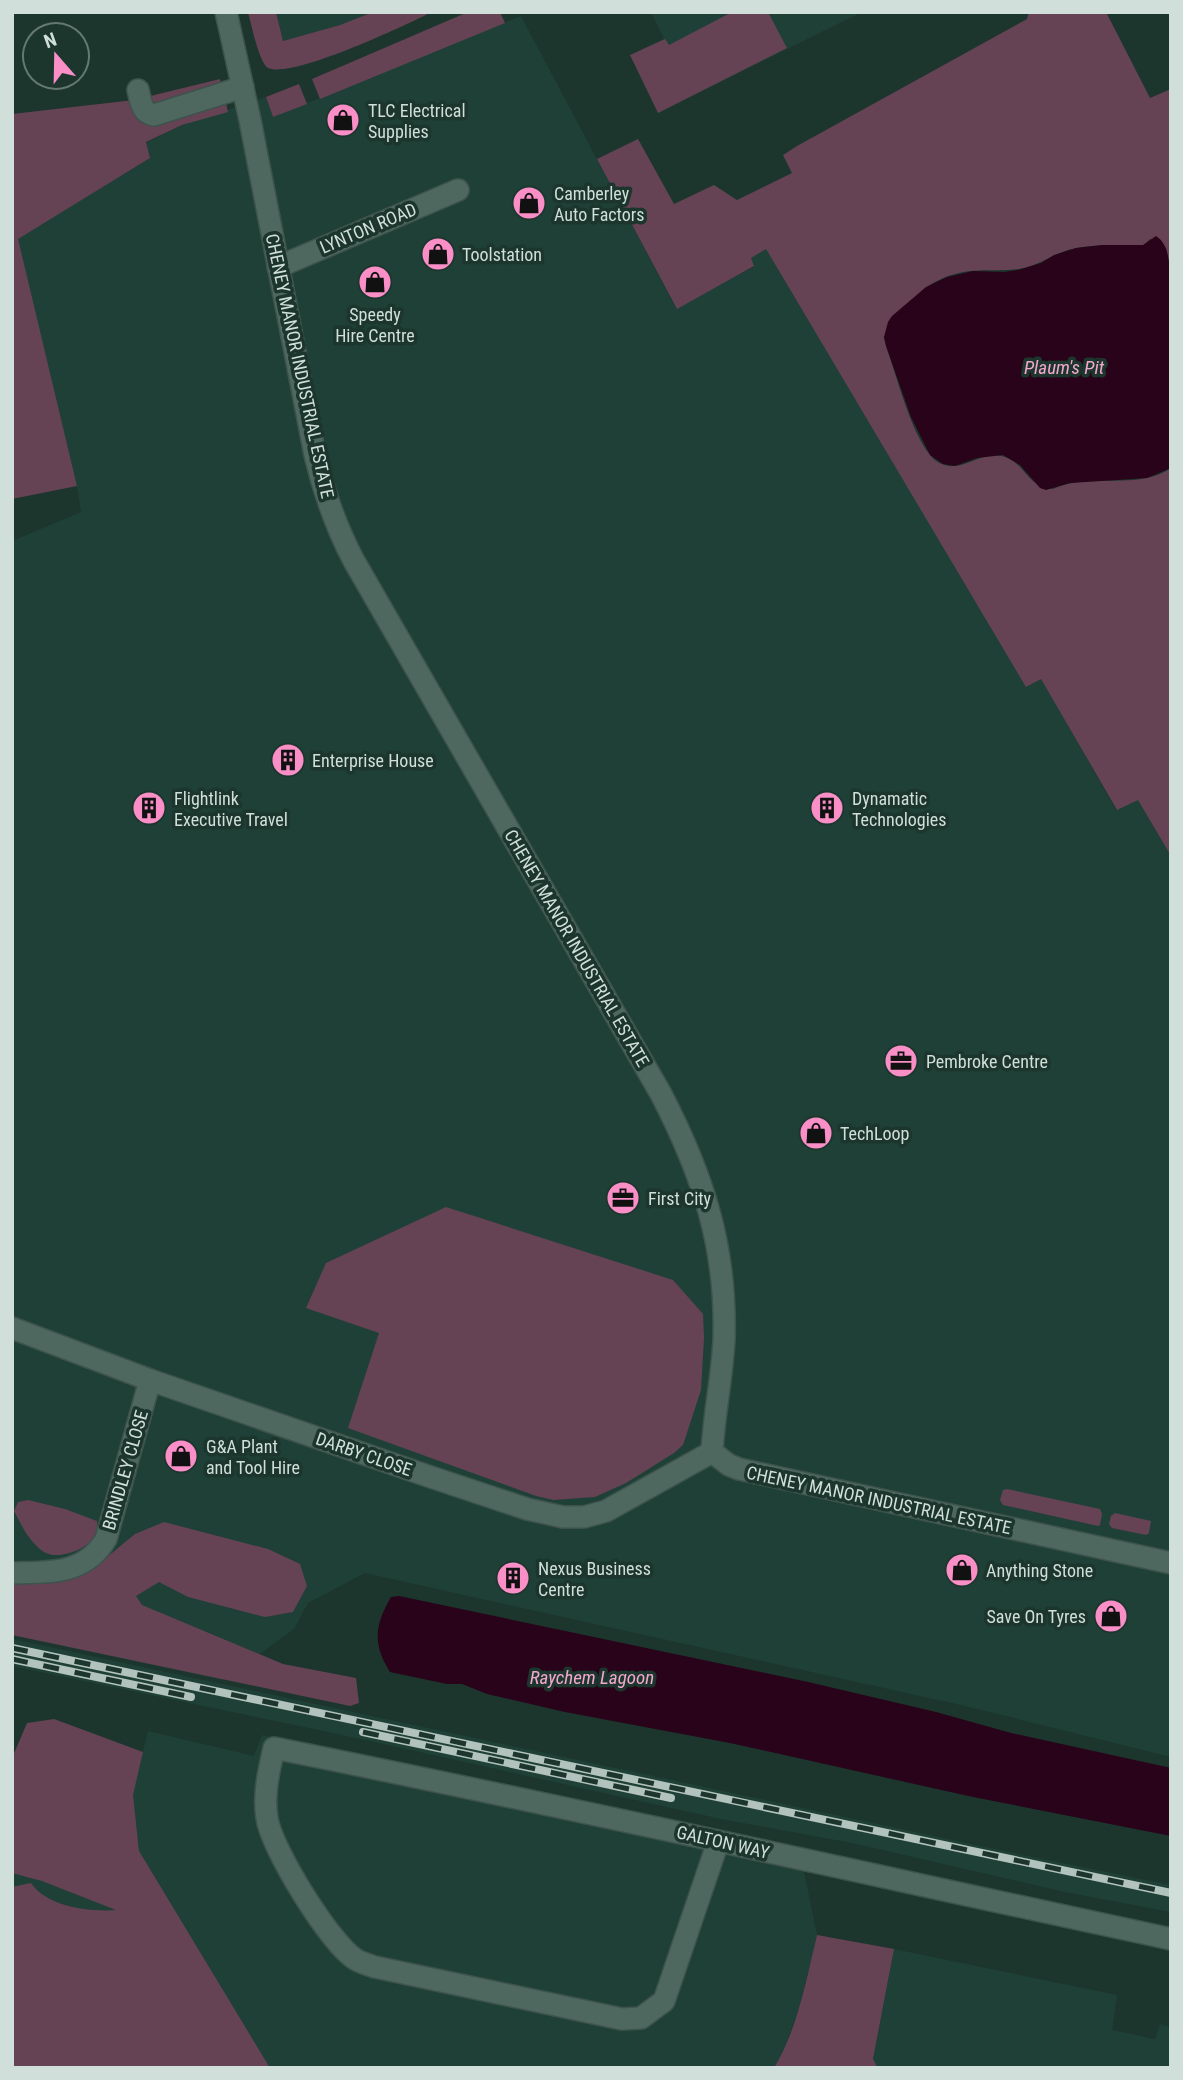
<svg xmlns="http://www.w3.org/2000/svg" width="1183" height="2080" font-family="'Roboto Condensed',sans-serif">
<rect width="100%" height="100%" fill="#1c352d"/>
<!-- built -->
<g fill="#1f4036">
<path d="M 276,12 L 373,12 L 340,25 L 283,41 Z"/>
<path d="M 651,12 L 862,12 L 658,113 L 630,55 L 664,39 Z"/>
<path d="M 521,16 L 676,308 L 754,267 L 750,258 L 766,249 L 1027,687 L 1041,678 L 1116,810 L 1138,799 L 1171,856 L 1171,1757 L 965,1706 L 365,1573 L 308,1603 L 294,1629 L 224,1680 L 12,1635 L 12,541 L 81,512 L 77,486 L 17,239 L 150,158 L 146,143 L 182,125 L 266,97 L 273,117 Z"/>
<path d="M 12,1639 L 1004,1851 L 1171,1885 L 1171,1912 L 1065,1892 L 852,1843 L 721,1819 L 361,1739 L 12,1666 Z"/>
<path d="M 148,1731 L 254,1756 L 262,1735 L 799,1847 L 817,1935 L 800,2006 L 783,2053 L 774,2068 L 12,2068 L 12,1799 L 139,1850 L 132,1795 Z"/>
<path d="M 894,1949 L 1117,1995 L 1112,2030 L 1155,2039 L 1160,2024 L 1171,2027 L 1171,2068 L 878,2068 L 873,2059 Z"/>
</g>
<!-- green -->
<g fill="#654354">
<path d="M 248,12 L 276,12 L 283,41 L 340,25 L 373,12 L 432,12 C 406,25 292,79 268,68 C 259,63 251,23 248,12 Z"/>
<path d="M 468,12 L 500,12 L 505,23 L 320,99 L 312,79 Z"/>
<path d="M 732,12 L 768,12 L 787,48 L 658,113 L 630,55 L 665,39 L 669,45 Z"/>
<path d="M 1029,12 L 1106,12 L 1150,98 L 1171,89 L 1171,276 L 1166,248 L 1150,239 L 1144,245 C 1119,246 1092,243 1068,250 C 1053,255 1040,264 1024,268 C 1006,272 989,269 970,271 C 927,276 907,303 884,337 L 886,346 C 897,377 910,430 930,455 C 935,462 945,467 954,466 C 971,465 987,450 1005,457 C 1019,462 1023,472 1033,481 C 1038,485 1047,487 1053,489 C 1087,472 1139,491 1171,468 L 1171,856 L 1138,800 L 1117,810 L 1041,679 L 1026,687 L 766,249 L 751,258 L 754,266 L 677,309 L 597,159 L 638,139 L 674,204 L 714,185 L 737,200 L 792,173 L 783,155 L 797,146 L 1027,19 Z"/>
<path d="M 220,79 L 228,112 L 182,125 L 146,142 L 150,158 L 18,239 L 77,486 L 12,499 L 12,114 L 134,100 Z"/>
<path d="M 299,84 L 307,104 L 273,117 L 266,97 Z"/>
<path d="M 446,1207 L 673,1280 L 703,1314 L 704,1338 L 701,1390 L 683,1445 L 674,1453 L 626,1483 L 595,1497 L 553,1500 L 536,1496 L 348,1428 L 379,1333 L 306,1308 L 326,1263 Z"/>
<path d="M 1007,1489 L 1100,1509 L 1102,1514 L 1100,1525 L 1098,1526 L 1003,1505 L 1000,1500 L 1003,1490 Z"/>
<path d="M 28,1500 L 65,1509 L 97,1521 C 97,1525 98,1529 97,1532 C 91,1549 58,1561 44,1552 C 29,1542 22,1526 14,1511 L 18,1502 Z"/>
<path d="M 1115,1513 L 1151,1521 L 1149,1533 L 1146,1535 L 1112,1528 L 1109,1524 L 1111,1516 Z"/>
<path d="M 164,1522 L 268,1549 L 300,1564 L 307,1586 L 293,1612 L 265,1617 L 188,1597 L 159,1582 L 136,1596 L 142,1605 L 283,1664 L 356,1678 L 359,1703 L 350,1706 L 12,1635 L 12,1583 L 33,1583 L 90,1571 L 135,1534 Z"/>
<path d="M 54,1719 L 143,1752 L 133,1795 L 139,1851 L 270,2068 L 12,2068 L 12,1887 L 31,1883 C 47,1907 89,1912 116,1910 L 42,1881 L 12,1873 L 12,1758 L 27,1723 Z"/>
<path d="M 817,1935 L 894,1949 L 873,2059 L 878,2068 L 774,2068 C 798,2028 806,1980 817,1935 Z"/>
</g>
<!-- water -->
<g fill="#280319">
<path d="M 1156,236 C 1170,245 1168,262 1171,276 L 1171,468 L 1147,478 L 1070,483 L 1046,490 L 1040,488 L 1020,465 L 1003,455 L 977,458 L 955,466 L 943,464 L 930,455 L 911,417 L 886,346 L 884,337 L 888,322 L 892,316 L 926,287 L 947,277 L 973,271 L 1004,272 L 1018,270 L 1041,263 L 1054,255 L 1076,248 L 1102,245 L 1143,245 Z"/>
<path d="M 399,1596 L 808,1682 L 936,1712 L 1011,1733 L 1171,1768 L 1171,1836 L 973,1797 L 730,1743 L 565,1712 L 487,1694 L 462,1684 L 447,1684 L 390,1672 C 372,1643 375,1625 391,1597 Z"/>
</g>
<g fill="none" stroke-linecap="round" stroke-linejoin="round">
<defs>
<g id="minor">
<path d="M 138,90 C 141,101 141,113 154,115 L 243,87"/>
<path d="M 278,267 L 458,190"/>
<path d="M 12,1328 L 150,1380 L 422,1474 L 527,1509 L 563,1517 L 584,1517 L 606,1511 L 712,1452"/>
<path d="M 12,1573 C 49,1572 85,1575 106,1539 L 150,1380"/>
<path d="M 718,1842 L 664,2001 L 641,2018 L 622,2019 L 375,1967 C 369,1965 361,1963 355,1959 C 329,1942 271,1848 267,1818 C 263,1795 269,1770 274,1748 C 574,1808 872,1875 1171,1939"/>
</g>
<path id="tertiary" d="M 226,12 L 250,120 L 315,455 C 324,493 336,527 354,561 L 661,1094 C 703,1175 727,1248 724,1340 C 722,1378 714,1414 712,1452 L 729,1465 L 739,1469 L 1171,1563"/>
</defs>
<!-- minor casing -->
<use href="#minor" stroke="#3d534c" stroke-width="24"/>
<!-- tertiary casing -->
<use href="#tertiary" stroke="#3d534c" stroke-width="24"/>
<!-- minor -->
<use href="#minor" stroke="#4e685f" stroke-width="21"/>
<!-- tertiary -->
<use href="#tertiary" stroke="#4e685f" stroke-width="21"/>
<defs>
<g id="rail">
<path d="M 12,1648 L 1171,1893"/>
<path d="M 12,1659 L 191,1697"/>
<path d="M 363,1732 L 671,1798"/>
</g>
</defs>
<!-- rail casing -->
<use href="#rail" stroke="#b2c2bc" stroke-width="8"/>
<!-- rail -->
<use href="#rail" stroke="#1c352d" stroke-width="5" stroke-dasharray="16" stroke-linecap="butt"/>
</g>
<!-- icons -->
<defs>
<symbol id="shop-disc" viewBox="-11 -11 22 22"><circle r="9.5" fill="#fa8fc7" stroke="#1c352d"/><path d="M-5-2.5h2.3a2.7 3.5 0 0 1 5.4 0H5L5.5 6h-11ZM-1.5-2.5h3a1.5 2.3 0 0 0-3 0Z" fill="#111"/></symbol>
<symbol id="building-disc" viewBox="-11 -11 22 22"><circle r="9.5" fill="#fa8fc7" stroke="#1c352d"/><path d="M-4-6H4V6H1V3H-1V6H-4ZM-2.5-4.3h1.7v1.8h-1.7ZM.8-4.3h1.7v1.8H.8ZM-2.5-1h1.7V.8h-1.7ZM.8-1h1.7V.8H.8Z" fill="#111"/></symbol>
<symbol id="office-disc" viewBox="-11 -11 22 22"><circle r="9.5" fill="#fa8fc7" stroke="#1c352d"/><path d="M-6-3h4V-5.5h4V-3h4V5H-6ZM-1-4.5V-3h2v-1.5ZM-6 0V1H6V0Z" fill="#111"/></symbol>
</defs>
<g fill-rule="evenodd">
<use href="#shop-disc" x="324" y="101" width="38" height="38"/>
<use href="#shop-disc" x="510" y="184" width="38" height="38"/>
<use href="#shop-disc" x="419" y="235" width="38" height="38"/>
<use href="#shop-disc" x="356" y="263" width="38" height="38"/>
<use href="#building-disc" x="269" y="741" width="38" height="38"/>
<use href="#building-disc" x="130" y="789" width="38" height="38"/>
<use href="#building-disc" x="808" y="789" width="38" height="38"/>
<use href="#office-disc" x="882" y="1042" width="38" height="38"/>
<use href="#shop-disc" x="797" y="1114" width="38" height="38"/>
<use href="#office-disc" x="604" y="1179" width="38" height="38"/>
<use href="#shop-disc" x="162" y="1437" width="38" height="38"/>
<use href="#shop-disc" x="943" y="1551" width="38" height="38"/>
<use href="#building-disc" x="494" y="1559" width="38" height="38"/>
<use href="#shop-disc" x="1092" y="1597" width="38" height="38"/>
</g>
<g text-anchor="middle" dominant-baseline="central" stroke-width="7" stroke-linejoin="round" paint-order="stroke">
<!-- poi labels -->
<g font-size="18" fill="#d0dfd9" stroke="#1c352d" text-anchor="start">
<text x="368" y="110">TLC Electrical<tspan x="368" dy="21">Supplies</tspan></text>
<text x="554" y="193">Camberley<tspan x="554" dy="21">Auto Factors</tspan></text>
<text x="462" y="254">Toolstation</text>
<text x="375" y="314" text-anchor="middle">Speedy<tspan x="375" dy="21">Hire Centre</tspan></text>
<text x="312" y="760">Enterprise House</text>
<text x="174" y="798">Flightlink<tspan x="174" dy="21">Executive Travel</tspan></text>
<text x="852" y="798">Dynamatic<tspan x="852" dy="21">Technologies</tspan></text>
<text x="926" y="1061">Pembroke Centre</text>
<text x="840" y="1133">TechLoop</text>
<text x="648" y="1198">First City</text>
<text x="206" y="1446">G&amp;A Plant<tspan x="206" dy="21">and Tool Hire</tspan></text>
<text x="538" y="1568">Nexus Business<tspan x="538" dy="21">Centre</tspan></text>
<text x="986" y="1570">Anything Stone</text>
<text x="1086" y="1616" text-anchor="end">Save On Tyres</text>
</g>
<!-- street labels -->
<g font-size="18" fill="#d0dfd9" stroke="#1c352d">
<text transform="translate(368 228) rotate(-23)">LYNTON ROAD</text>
<text transform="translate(300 366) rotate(78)">CHENEY MANOR INDUSTRIAL ESTATE</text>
<text transform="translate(577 948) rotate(60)">CHENEY MANOR INDUSTRIAL ESTATE</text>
<text transform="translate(364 1454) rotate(19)">DARBY CLOSE</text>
<text transform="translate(125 1470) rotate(-74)">BRINDLEY CLOSE</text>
<text transform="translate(879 1500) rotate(12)">CHENEY MANOR INDUSTRIAL ESTATE</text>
<text transform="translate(723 1842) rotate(13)">GALTON WAY</text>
</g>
<!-- water labels -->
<g font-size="19" font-style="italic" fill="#f3a7cd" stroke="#1c352d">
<text x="1064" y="367">Plaum's Pit</text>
<text x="592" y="1677">Raychem Lagoon</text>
</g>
</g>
<!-- border -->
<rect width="1183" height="2080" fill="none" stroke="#d0dfd9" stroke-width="28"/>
<!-- north arrow -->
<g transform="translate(56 56) rotate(340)"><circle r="33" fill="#1c352d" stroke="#647972" stroke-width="2"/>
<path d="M0-5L12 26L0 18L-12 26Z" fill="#fa8fc7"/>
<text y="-10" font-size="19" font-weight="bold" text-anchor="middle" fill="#d0dfd9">N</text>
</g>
</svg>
